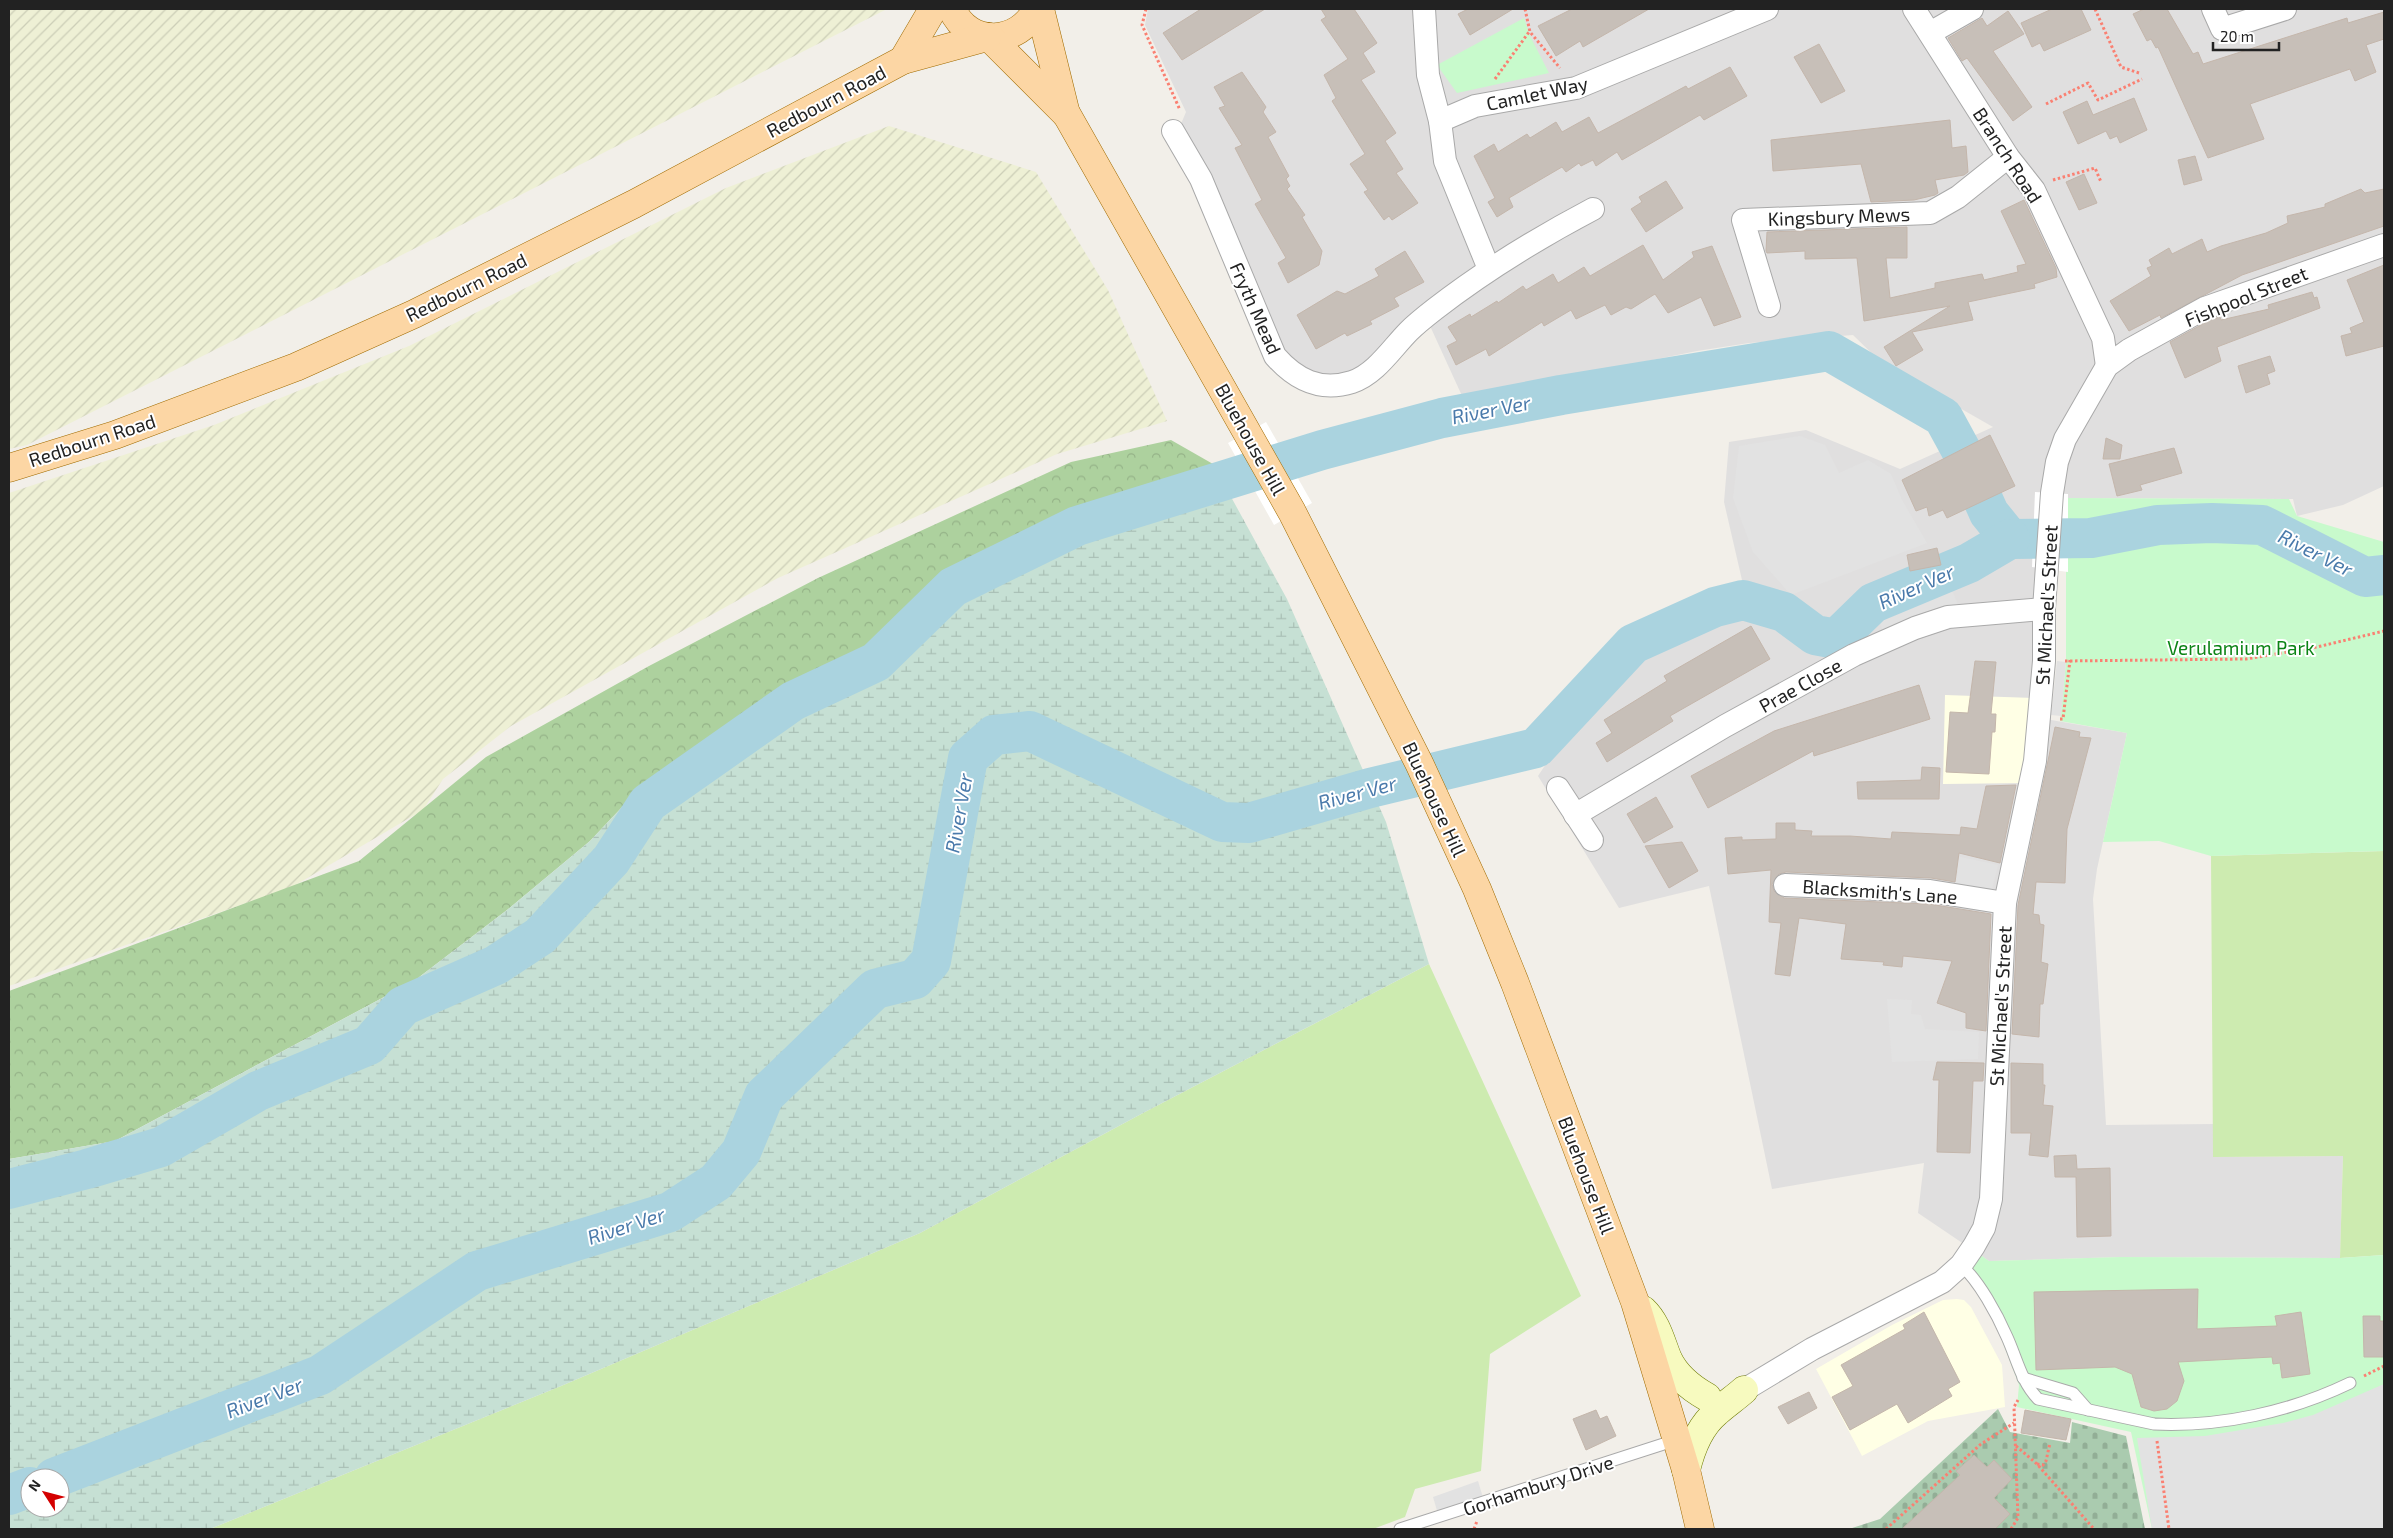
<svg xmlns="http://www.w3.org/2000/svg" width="2393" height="1538" font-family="'Exo 2',sans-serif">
<defs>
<pattern id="farmland-furrows" width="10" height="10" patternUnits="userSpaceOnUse" patternTransform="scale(1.25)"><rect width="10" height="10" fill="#eef0d5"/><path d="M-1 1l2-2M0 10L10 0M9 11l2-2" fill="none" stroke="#ccceb7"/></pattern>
<pattern id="forest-crowns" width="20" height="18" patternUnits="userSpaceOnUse" patternTransform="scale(1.25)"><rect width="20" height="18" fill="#add19e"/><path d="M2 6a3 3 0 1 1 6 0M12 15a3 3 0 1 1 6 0" fill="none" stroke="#95b388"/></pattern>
<pattern id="wetland-marsh" width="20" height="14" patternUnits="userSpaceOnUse" patternTransform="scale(1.25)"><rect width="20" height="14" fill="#c6e0d4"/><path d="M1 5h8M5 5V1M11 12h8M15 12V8" fill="none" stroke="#aac0b6"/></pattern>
<pattern id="cemetery-stones" width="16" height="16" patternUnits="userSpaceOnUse" patternTransform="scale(1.25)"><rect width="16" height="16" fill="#aacbaf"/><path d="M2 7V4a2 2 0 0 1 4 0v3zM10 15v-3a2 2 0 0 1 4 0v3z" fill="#92ae96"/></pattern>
</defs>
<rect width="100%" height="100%" fill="#f2efe9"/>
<!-- residential -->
<path fill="#e0dfdf" d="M 1148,9 L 2384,9 L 2384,486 L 2343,505 L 2297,516 L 2293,499 L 2066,498 L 2053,617 L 2051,720 L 2127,733 L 2097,869 L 2093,899 L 2106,1125 L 2213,1124 L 2213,1157 L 2343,1156 L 2340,1258 L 2120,1257 L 1989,1261 L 1918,1213 L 1924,1163 L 1772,1189 L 1709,886 L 1619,908 L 1538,776 L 1585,705 L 1637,651 L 1696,621 L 1748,606 L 1724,502 L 1729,442 L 1806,430 L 1900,469 L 1993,427 L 1958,407 L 1894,375 L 1853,335 L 1749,343 L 1697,351 L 1463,398 L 1425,315 L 1379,359 L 1340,381 L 1289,368 L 1178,131 L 1186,112 L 1145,25 Z"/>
<!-- education -->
<g fill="#ffffe5">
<path d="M 1945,695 L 2037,698 L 2029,783 L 1943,784 Z"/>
<path d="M 1957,1299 L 1964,1300 L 1971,1307 L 2002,1365 L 2005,1407 L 1928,1421 L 1862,1456 L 1816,1369 L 1892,1325 L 1943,1300 Z"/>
</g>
<!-- farmland -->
<g fill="url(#farmland-furrows)">
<path d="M 9,9 L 887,9 L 27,445 L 9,449 Z"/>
<path d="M 889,126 L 1036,172 L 1108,290 L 1167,421 L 1057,454 L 778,578 L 511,726 L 443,779 L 423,810 L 292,887 L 9,986 L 9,493 L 214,425 L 409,346 L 726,188 Z"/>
</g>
<!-- grass -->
<g fill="#cdebb0">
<path d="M 2384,851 L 2384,1255 L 2340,1258 L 2343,1156 L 2213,1157 L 2211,856 Z"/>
<path d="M 1429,964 L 1581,1296 L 1490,1354 L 1481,1471 L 1415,1489 L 1405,1517 L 1373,1529 L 210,1529 L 561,1386 L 920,1233 L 1143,1113 Z"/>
</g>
<!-- forest -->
<path fill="url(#forest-crowns)" d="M 1171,440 L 1213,464 L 1078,515 L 948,579 L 858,660 L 642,786 L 590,841 L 507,910 L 414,981 L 115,1141 L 9,1159 L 9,991 L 359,861 L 486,757 L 649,666 L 818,578 L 1071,462 Z"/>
<!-- wetland -->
<path fill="url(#wetland-marsh)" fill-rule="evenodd" d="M 1213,464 L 1287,599 L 1386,822 L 1429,964 L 1143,1113 L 920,1233 L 561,1386 L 210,1529 L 9,1529 L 9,1159 L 115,1141 L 414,981 L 507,910 L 590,841 L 642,786 L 762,710 L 858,660 L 948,579 L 1078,515 ZM 30,1478 L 60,1478 L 60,1508 L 30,1508 Z"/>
<!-- cemetery -->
<path fill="url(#cemetery-stones)" d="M 1998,1409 L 2010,1432 L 2070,1443 L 2072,1422 L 2126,1436 L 2145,1529 L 1849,1529 L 1880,1519 Z"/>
<!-- park -->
<g fill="#c8facc">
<path d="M 1524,18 L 1530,36 L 1549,73 L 1457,93 L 1437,65 Z"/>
<path d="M 2066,498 L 2289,499 L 2297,516 L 2384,542 L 2384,851 L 2211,856 L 2159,841 L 2103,842 L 2127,733 L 2060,721 L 2066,662 Z"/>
<path d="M 1973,1250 L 1989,1261 L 2120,1257 L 2340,1258 L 2384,1255 L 2384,1529 L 2152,1529 L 2131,1432 L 2017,1407 L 2019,1385 L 1990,1309 L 1963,1265 Z"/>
</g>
<!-- parking -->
<g fill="#e2e2e2">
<path d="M 1800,436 L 1825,445 L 1839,473 L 1868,460 L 1891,474 L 1902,500 L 1927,543 L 1791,595 L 1753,552 L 1733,498 L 1739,446 Z"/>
<path d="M 1949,583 L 1959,607 L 1885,634 L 1877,619 Z"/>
<path d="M 2057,661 L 2066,662 L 2061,716 L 2051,715 Z"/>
<path d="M 1956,856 L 1998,865 L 1991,893 L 1955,886 L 1958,871 L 1954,869 Z"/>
<path d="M 1887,999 L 1912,1000 L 1911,1014 L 1921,1015 L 1925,1029 L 1979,1032 L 1978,1059 L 1892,1062 Z"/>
<path d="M 2384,1384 L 2384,1529 L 2152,1529 L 2137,1438 L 2205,1436 L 2283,1423 L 2313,1415 Z"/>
<path d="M 1478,1481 L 1484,1501 L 1438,1514 L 1433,1497 Z"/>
</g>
<!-- pier -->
<g fill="#fff">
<path d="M 1266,422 L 1312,503 L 1274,525 L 1228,443 Z"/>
<path d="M 2035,492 L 2068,494 L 2068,572 L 2032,567 Z"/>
</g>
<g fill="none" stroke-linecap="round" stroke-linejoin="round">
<!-- river -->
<g stroke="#aad3df" stroke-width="40">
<path d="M 1972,475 L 1989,513 L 2010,539 L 2091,538 L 2158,525 L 2212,523 L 2262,525 L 2365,577 L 2384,575"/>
<path d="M 9,1189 L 87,1169 L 161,1147 L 258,1091 L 369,1045 L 403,1006 L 496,965 L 540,936 L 611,860 L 648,803 L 793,701 L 876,662 L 953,587 L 1077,526 L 1322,450 L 1442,418 L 1561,395 L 1829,351 L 1943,417 L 1961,450"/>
<path d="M 54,1478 L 320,1375 L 477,1271 L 670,1212 L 716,1182 L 741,1152 L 764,1096 L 875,989 L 915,979 L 931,961 L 968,758 L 994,735 L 1030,731 L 1222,822 L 1249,823 L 1370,788 L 1536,748 L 1633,644 L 1715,607 L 1743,600 L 1784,612 L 1815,635 L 1836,639 L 1873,603 L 1969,563 L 2010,539"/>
<path d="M 9,1495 L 30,1487"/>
</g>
</g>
<!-- building -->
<g fill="#c7bfb8" stroke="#c4b6ab">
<path d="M 1201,9 L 1265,9 L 1182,60 L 1163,33 Z"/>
<path d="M 1321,9 L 1354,9 L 1377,43 L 1363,53 L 1375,72 L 1361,80 L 1396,133 L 1385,141 L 1403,169 L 1396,173 L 1418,203 L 1392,220 L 1389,216 L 1384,220 L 1364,192 L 1368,190 L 1350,164 L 1365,154 L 1332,101 L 1336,98 L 1324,75 L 1348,59 L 1321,20 L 1326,17 Z"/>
<path d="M 1468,9 L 1513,9 L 1470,35 L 1458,14 Z"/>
<path d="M 1572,9 L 1649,9 L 1583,47 L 1580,41 L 1556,56 L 1538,26 Z"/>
<path d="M 2052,9 L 2081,9 L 2091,30 L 2044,51 L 2040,43 L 2032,47 L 2021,23 Z"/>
<path d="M 2144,9 L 2167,9 L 2193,54 L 2198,52 L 2203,64 L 2347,18 L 2348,23 L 2384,12 L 2384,39 L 2366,45 L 2376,72 L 2355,81 L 2350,69 L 2250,104 L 2264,139 L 2208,158 L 2158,47 L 2156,48 L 2151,39 L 2147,41 L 2133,14 Z"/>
<path d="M 2008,11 L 2024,34 L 1993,51 L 2032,107 L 2013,121 L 1967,58 L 1962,61 L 1948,38 L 1982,18 L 1987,26 Z"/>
<path d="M 1819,44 L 1845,91 L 1821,103 L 1794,57 Z"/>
<path d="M 1730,67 L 1747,96 L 1704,120 L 1700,115 L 1622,160 L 1617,152 L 1596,166 L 1593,160 L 1581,166 L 1579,163 L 1566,172 L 1562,167 L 1509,198 L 1513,207 L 1497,217 L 1488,202 L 1495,198 L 1474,156 L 1494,144 L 1498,152 L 1527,134 L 1530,138 L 1556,122 L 1562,132 L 1589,117 L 1598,133 L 1686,86 L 1688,89 Z"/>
<path d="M 1242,72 L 1266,107 L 1263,112 L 1276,132 L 1268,137 L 1289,176 L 1286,179 L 1290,186 L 1287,189 L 1305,215 L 1302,217 L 1322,251 L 1319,265 L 1288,283 L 1278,263 L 1286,258 L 1255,204 L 1262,200 L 1235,148 L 1242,145 L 1219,108 L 1225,106 L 1214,87 Z"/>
<path d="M 2134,98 L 2147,130 L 2120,143 L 2117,136 L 2110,139 L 2106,131 L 2078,144 L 2063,112 L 2087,101 L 2093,115 Z"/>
<path d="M 1950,120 L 1952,148 L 1966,146 L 1968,172 L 1964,175 L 1935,180 L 1938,193 L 1935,195 L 1914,200 L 1871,202 L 1861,164 L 1773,171 L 1771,140 Z"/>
<path d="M 2195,156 L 2202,180 L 2184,185 L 2178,160 Z"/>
<path d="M 2084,174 L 2097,203 L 2079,210 L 2066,182 Z"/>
<path d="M 1666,181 L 1683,208 L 1646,232 L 1631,209 L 1642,202 L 1639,197 Z"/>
<path d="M 2361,189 L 2365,193 L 2384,189 L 2384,226 L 2242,275 L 2161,318 L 2160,315 L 2129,331 L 2110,301 L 2151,276 L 2147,268 L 2152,266 L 2149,260 L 2169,248 L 2172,254 L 2202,239 L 2207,252 L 2221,246 L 2266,233 L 2288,223 L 2287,216 L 2325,207 L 2325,204 Z"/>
<path d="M 2024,200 L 2056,268 L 2057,277 L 2034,284 L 2035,288 L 1968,302 L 1973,320 L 1912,332 L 1923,350 L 1896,366 L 1884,347 L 1950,306 L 1864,321 L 1857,258 L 1805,259 L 1805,251 L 1767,253 L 1766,251 L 1767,232 L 1907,227 L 1907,258 L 1886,258 L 1890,298 L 1935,288 L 1935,283 L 1982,274 L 1984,280 L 2018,272 L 2017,266 L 2026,264 L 2001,211 Z"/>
<path d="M 1643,245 L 1663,280 L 1694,257 L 1692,252 L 1712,246 L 1741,317 L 1714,326 L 1701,297 L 1668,313 L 1655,294 L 1631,309 L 1626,307 L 1611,315 L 1605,305 L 1576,319 L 1571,310 L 1544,326 L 1542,322 L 1489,356 L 1486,349 L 1456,365 L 1447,346 L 1457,341 L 1448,327 L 1470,314 L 1471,317 L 1497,301 L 1498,303 L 1523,286 L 1526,290 L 1553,274 L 1558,283 L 1584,267 L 1590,276 Z"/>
<path d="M 1405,251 L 1424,282 L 1394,298 L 1399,306 L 1370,321 L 1372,324 L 1347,336 L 1345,333 L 1316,349 L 1297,315 L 1337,291 L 1345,294 L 1379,276 L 1375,269 Z"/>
<path d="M 2384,265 L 2384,346 L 2346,356 L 2341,336 L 2352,333 L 2350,328 L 2364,322 L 2347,280 Z"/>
<path d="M 2312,292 L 2314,298 L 2317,297 L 2320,308 L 2217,347 L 2221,361 L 2185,378 L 2170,342 L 2210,320 L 2220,317 L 2221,320 L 2269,309 L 2268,305 Z"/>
<path d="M 2270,356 L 2275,371 L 2267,374 L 2270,384 L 2246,393 L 2238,366 Z"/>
<path d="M 1990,435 L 2015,486 L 1947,518 L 1943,510 L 1929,516 L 1927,507 L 1916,511 L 1902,480 Z"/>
<path d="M 2106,438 L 2122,445 L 2120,459 L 2103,459 Z"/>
<path d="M 2174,448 L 2182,473 L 2140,485 L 2142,490 L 2117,496 L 2109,464 Z"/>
<path d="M 1937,548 L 1941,565 L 1910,571 L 1907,555 Z"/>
<path d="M 1751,626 L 1770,659 L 1670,716 L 1673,721 L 1607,762 L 1596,743 L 1612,733 L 1604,720 L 1667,681 L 1664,676 Z"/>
<path d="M 1975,661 L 1996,662 L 1991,714 L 1996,714 L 1995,732 L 1992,732 L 1989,774 L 1946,772 L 1950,712 L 1968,713 Z"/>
<path d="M 1919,685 L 1930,719 L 1814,756 L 1813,751 L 1708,808 L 1691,776 L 1774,731 Z"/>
<path d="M 2055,727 L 2080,732 L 2079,737 L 2091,738 L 2067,829 L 2065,883 L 2036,882 L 2033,914 L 2039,915 L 2040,924 L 2044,925 L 2041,962 L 2048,964 L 2043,1004 L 2040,1004 L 2039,1037 L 2012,1034 L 2018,905 Z"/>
<path d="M 1922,767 L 1940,768 L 1939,799 L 1858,799 L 1857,782 L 1921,780 Z"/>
<path d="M 2016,785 L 2000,863 L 1959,853 L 1955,882 L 1931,878 L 1786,872 L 1779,874 L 1772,884 L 1774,891 L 1784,898 L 1929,904 L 1991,914 L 1986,1031 L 1966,1028 L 1966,1013 L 1937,1003 L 1952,961 L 1903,956 L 1902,967 L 1883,965 L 1884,962 L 1841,959 L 1846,924 L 1799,918 L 1790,976 L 1775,974 L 1781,923 L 1769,922 L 1771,870 L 1728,874 L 1725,838 L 1742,837 L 1742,840 L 1776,839 L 1776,823 L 1795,823 L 1795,830 L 1812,831 L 1811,836 L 1850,836 L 1891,839 L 1892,832 L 1960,835 L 1961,827 L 1977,829 L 1986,786 Z"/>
<path d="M 1656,797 L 1673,827 L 1644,843 L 1627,814 Z"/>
<path d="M 1682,842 L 1698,871 L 1669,888 L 1645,846 Z"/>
<path d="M 1937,1062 L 1984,1063 L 1983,1081 L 1973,1081 L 1970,1153 L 1937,1152 L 1939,1080 L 1933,1080 Z"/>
<path d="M 2011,1063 L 2043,1064 L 2043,1085 L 2045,1085 L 2043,1105 L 2053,1106 L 2048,1157 L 2029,1155 L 2031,1133 L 2011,1133 Z"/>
<path d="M 2076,1155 L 2077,1169 L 2110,1168 L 2111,1236 L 2077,1237 L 2076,1177 L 2055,1177 L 2054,1156 Z"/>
<path d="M 2198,1289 L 2197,1329 L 2277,1326 L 2275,1316 L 2301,1312 L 2310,1374 L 2282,1378 L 2280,1363 L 2273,1364 L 2272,1357 L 2178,1362 L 2184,1381 L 2177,1401 L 2167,1409 L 2154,1411 L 2141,1407 L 2132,1374 L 2115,1367 L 2036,1370 L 2034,1292 Z"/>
<path d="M 1924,1312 L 1960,1382 L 1948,1389 L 1952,1396 L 1908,1423 L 1897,1404 L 1850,1430 L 1832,1397 L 1853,1386 L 1841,1365 L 1905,1329 L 1903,1325 Z"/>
<path d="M 2363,1316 L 2380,1316 L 2380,1321 L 2384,1321 L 2384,1357 L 2364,1357 Z"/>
<path d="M 1809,1392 L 1817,1408 L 1788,1424 L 1778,1407 Z"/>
<path d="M 1596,1410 L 1600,1419 L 1607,1416 L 1616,1436 L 1586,1450 L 1573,1419 Z"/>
<path d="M 2025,1410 L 2071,1419 L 2066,1440 L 2021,1433 Z"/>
<path d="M 1974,1455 L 1987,1467 L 1994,1460 L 2012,1479 L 1994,1498 L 2010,1514 L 1995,1529 L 1902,1529 L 1960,1475 L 1956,1471 Z"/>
</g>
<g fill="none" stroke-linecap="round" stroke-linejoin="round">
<defs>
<g id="lane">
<path d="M 1961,1265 C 1979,1281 1997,1314 2007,1337 C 2017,1359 2021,1381 2038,1399 L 2154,1424 C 2221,1427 2290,1412 2350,1383"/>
<path d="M 2023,1378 L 2073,1393 L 2088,1410"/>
<path d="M 1400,1529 L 1676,1440"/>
</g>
<g id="street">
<path d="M 1424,9 L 1428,75 L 1440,121 L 1475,106 L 1576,88 L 1767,9"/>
<path d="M 1914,9 L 2008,157 L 2034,190 L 2103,338 L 2107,366"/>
<path d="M 2213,9 L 2222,29 L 2285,9"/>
<path d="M 1930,33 L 1972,9"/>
<path d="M 1440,121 L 1445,161 L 1489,269"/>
<path d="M 1173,131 L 1201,179 L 1275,356 C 1296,380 1320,392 1352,382 C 1376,374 1392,348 1409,331 C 1417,323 1426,316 1435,309 C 1484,271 1538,238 1593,209"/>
<path d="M 1769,306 L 1743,220 L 1930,213 L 1958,197 L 2008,157"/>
<path d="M 1558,788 L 1592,840"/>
<path d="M 1575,815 L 1725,726 L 1854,655 L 1915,628 L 1948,617 L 2044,609"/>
<path d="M 1785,885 L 1930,891 L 2005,903"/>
<path d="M 1744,1390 L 1812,1349 L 1942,1282 L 1961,1265 L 1974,1246 L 1984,1228 L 1991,1199 L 2005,903 L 2035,761 L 2044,661 L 2044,609 L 2052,493 L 2057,462 L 2065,439 L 2107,366 L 2129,350 L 2205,308 L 2384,245"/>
</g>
<g id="secondary">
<path d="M 1643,1310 C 1657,1323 1661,1342 1668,1359 C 1676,1376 1691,1388 1707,1397"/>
<path d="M 1686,1470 C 1691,1449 1700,1426 1717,1412 C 1726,1404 1735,1398 1744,1390"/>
</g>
<g id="primary">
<path d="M 952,9 C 969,48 1019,45 1037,9"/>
<path d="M 1040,9 L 1066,114"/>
<path d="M 989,37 L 1067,115 L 1292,512 L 1419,763 L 1477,889 L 1515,983 L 1635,1302 L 1686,1470 L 1700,1529"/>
<path d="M 903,60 L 933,9"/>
<path d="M 9,468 L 115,435 L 296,367 L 414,314 L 634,204 L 903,60 L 987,37"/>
</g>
</defs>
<!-- lane casing -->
<use href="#lane" stroke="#a9a9a9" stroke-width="13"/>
<!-- street casing -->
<use href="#street" stroke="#a9a9a9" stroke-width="24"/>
<!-- secondary casing -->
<use href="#secondary" stroke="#707d05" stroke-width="29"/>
<!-- primary casing -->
<use href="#primary" stroke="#a06b00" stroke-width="29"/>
<!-- path -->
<g stroke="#fa8072" stroke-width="3" stroke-dasharray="2.5 2.5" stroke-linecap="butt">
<path d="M 1146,9 L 1142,25 L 1180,110"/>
<path d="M 1525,9 L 1530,32 L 1560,68"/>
<path d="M 2095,9 L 2121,67 L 2139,73"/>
<path d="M 1495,79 L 1529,32"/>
<path d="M 2046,104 L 2088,83 L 2098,100 L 2142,79"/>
<path d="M 2053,180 L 2095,168 L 2101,182"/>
<path d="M 2065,661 L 2246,659 L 2317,647 L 2384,631"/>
<path d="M 2060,719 L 2063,719 L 2070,660"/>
<path d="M 2364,1376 L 2384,1366"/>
<path d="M 2157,1441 L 2169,1529"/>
<path d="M 2016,1446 L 2037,1464 L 2094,1529"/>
<path d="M 2037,1464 L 2043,1465 L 2046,1461 L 2050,1443"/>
<path d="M 1474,1529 L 1477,1521"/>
<path d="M 1886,1529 L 1981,1444 L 2014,1423"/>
<path d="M 2011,1529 L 2018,1518 L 2014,1407 L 2018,1400"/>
</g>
<!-- lane -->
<use href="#lane" stroke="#fff" stroke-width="11"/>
<!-- street -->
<use href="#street" stroke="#fff" stroke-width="22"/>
<!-- secondary -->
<use href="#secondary" stroke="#f7fabf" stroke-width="28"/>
<!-- primary -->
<use href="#primary" stroke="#fcd6a4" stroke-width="28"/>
</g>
<g text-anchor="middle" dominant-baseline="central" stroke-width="4" stroke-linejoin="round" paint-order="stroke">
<!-- street labels -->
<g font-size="19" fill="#222" stroke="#fff">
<text transform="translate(1537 93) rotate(-12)">Camlet Way</text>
<text transform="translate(826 101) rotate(-28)">Redbourn Road</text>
<text transform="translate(2008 155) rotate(57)">Branch Road</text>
<text transform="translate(1839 216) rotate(-2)">Kingsbury Mews</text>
<text transform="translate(466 287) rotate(-26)">Redbourn Road</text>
<text transform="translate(2246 296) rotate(-22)">Fishpool Street</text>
<text transform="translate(1256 308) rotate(66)">Fryth Mead</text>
<text transform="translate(1251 439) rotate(61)">Bluehouse Hill</text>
<text transform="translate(92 440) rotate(-18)">Redbourn Road</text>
<text transform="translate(2046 605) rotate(-87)">St Michael's Street</text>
<text transform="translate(1800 685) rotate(-29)">Prae Close</text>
<text transform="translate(1435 799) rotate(65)">Bluehouse Hill</text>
<text transform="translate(1880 891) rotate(4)">Blacksmith's Lane</text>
<text transform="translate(2000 1006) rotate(-87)">St Michael's Street</text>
<text transform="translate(1587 1175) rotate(69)">Bluehouse Hill</text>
<text transform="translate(1538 1485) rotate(-18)">Gorhambury Drive</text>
</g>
<!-- park labels -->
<g font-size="19" fill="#0c8416" stroke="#fff">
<text x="2241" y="647">Verulamium Park</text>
</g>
<!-- water labels -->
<g font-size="20" font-style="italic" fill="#4a7aab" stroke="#fff">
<text transform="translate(1491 409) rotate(-11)">River Ver</text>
<text transform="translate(2316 552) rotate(27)">River Ver</text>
<text transform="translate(1916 586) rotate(-24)">River Ver</text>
<text transform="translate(1357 792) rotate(-15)">River Ver</text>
<text transform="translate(958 813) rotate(-80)">River Ver</text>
<text transform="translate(626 1225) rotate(-18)">River Ver</text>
<text transform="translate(264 1397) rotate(-21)">River Ver</text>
</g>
</g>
<!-- border -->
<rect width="2393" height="1538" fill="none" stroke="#222222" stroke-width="20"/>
<!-- north arrow -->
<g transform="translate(45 1493) rotate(306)"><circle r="24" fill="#ffffff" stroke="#a7a7a7"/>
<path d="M0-4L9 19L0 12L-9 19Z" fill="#d40000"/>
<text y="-8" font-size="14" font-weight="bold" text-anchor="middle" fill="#222222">N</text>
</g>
<!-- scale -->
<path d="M2213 42v8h66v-8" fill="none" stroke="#222222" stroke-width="2.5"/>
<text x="2220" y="42" font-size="15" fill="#222222" stroke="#ffffff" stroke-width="4" paint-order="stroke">20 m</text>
</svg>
